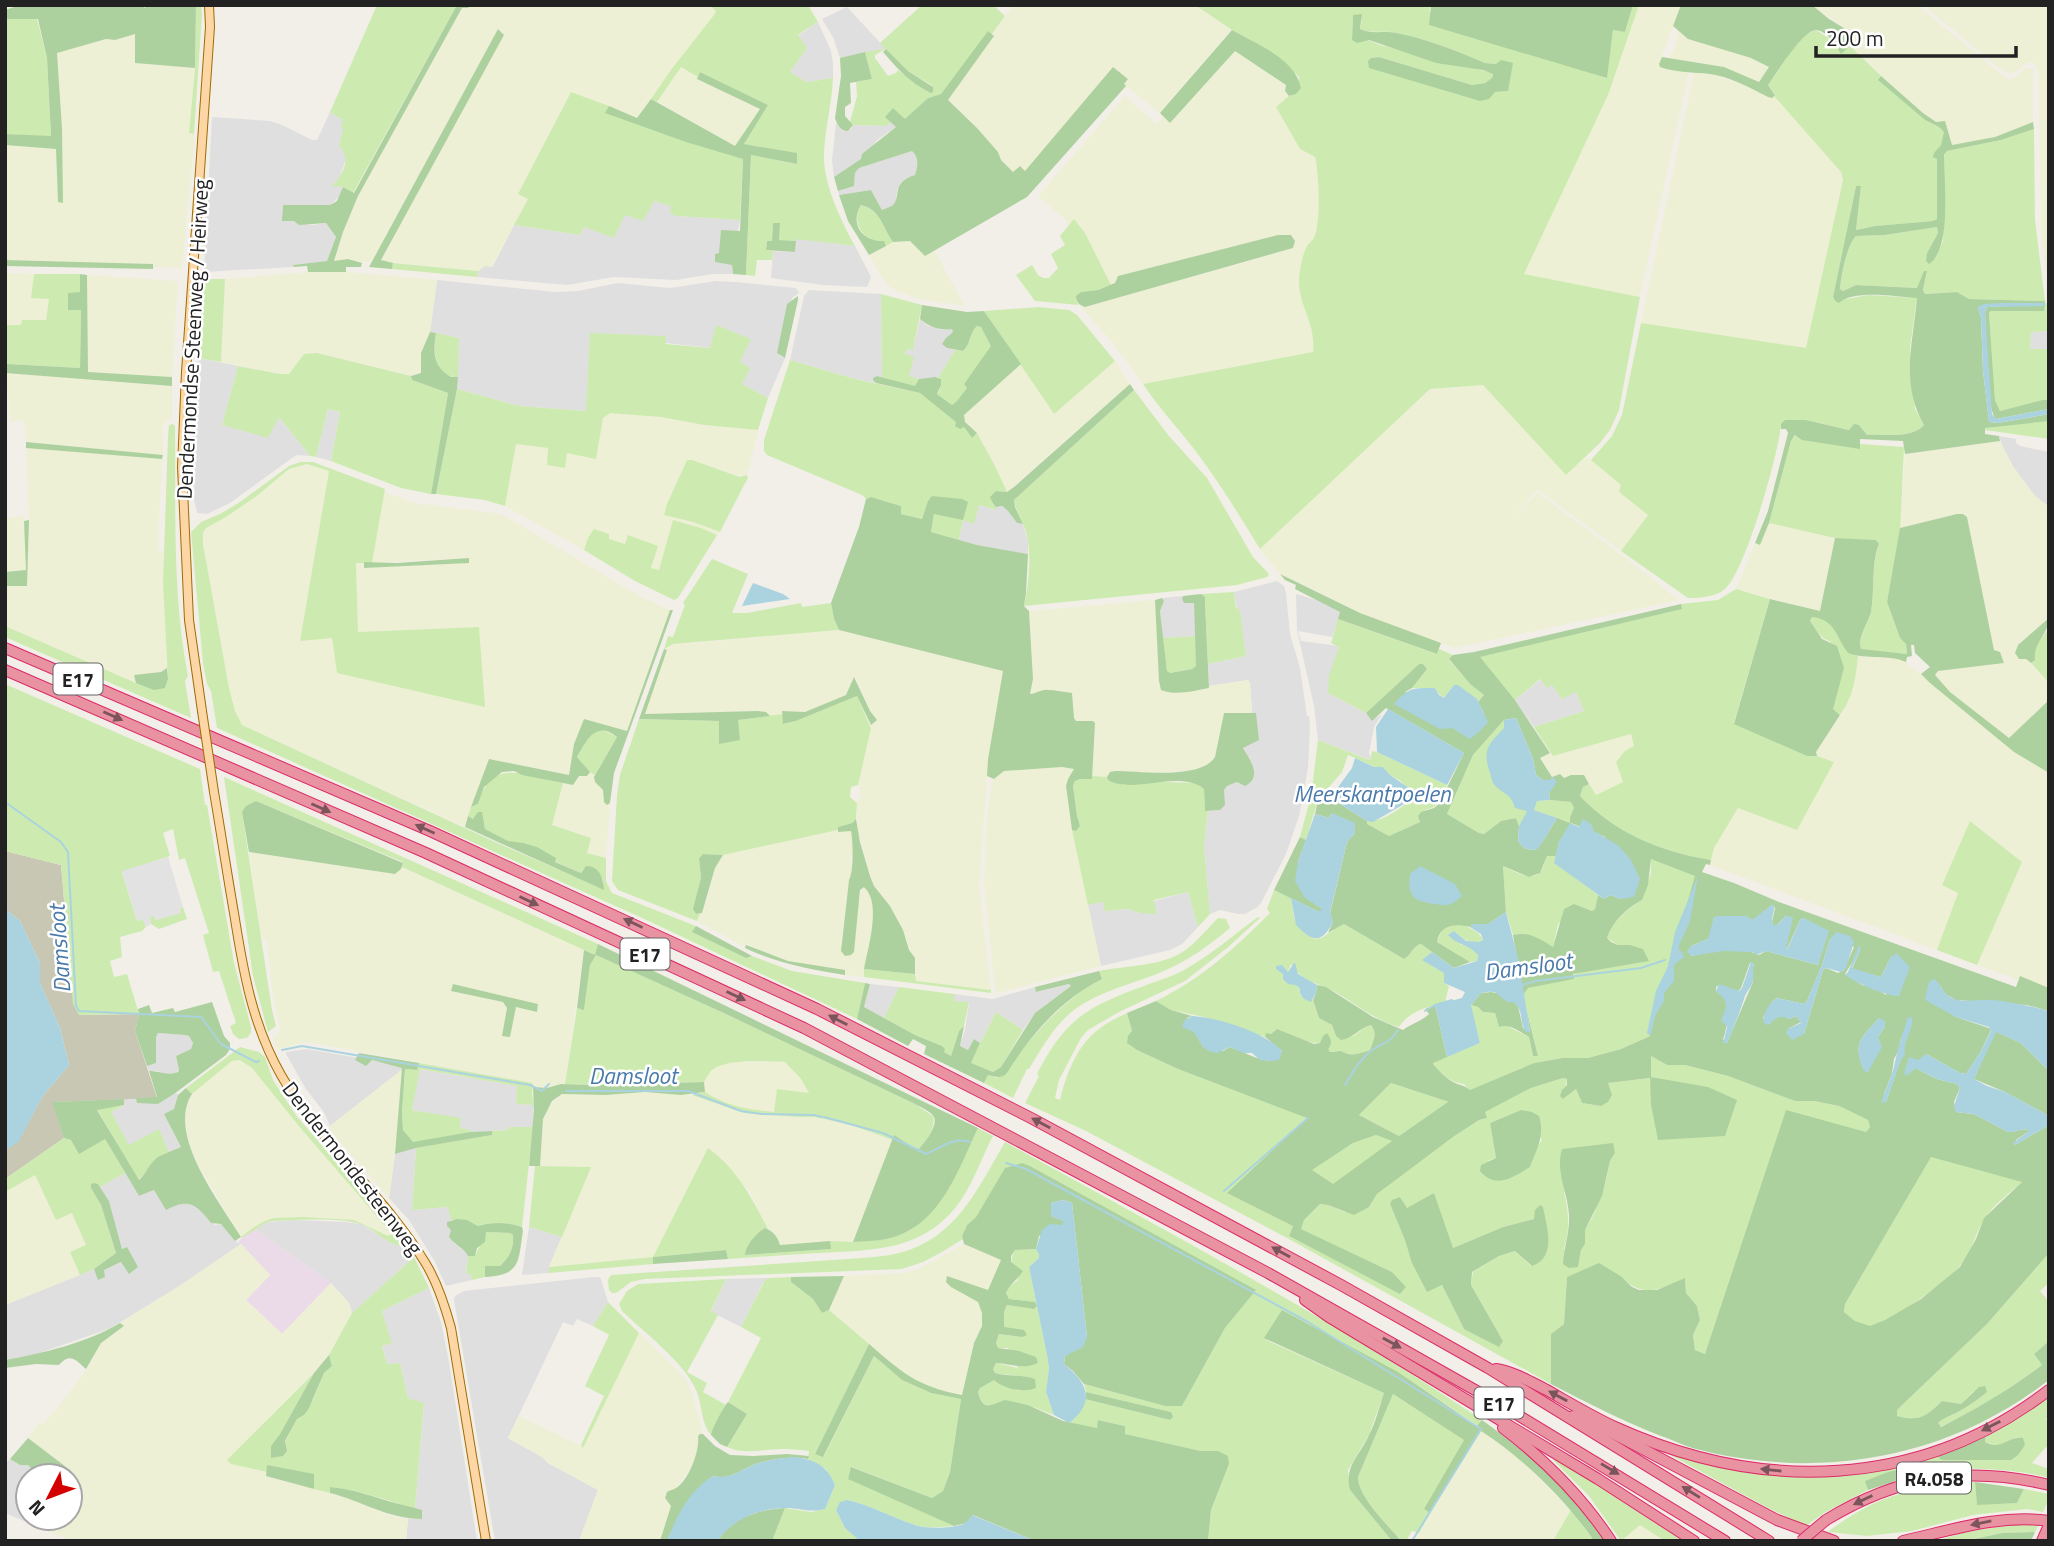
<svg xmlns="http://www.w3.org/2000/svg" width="2054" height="1546" font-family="'Titillium Web',sans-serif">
<rect width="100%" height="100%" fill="#f2efe9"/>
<!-- residential -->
<g fill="#e0dfdf">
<path d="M 847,7 L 886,49 L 840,58 L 833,37 L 822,19 Z"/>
<path d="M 818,22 L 831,51 L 833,63 L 833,78 L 805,82 L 790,72 L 807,48 L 798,36 Z"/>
<path d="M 330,112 L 343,120 L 346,159 L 339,179 L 333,185 L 343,187 L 339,197 L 330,205 L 284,205 L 294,221 L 312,225 L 326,223 L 336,237 L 327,261 L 294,265 L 294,267 L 204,272 L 212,117 L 270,121 L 282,125 L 312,140 L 317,140 Z"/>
<path d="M 891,122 L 896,127 L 877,140 L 871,148 L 862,154 L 862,159 L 834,177 L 832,160 L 836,123 L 840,128 L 851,129 L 853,125 L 886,126 Z"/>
<path d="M 912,151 L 916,155 L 918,168 L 915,175 L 901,182 L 897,190 L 896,202 L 893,205 L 882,210 L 871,190 L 839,195 L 838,191 L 854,186 L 855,173 L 859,168 Z"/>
<path d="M 654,201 L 672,206 L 676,216 L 740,220 L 732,265 L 733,274 L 713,274 L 676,280 L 614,277 L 567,285 L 477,277 L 478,271 L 485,266 L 493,266 L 514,225 L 580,235 L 584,227 L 625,215 Z"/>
<path d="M 796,238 L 855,246 L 871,277 L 867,287 L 823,285 L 771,278 L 773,251 L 795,252 Z"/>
<path d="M 437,280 L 555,292 L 578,291 L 618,283 L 670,288 L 716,281 L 735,282 L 796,288 L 799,293 L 792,298 L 780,356 L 785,358 L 768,398 L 742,384 L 739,362 L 716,325 L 711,348 L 666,343 L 666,337 L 587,411 L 519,406 L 457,389 L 459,338 L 430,332 Z"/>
<path d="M 809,290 L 881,294 L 882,377 L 877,376 L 874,380 L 876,383 L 855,379 L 790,360 L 804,296 Z"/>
<path d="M 920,319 L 926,325 L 942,330 L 952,329 L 954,332 L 946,338 L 947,348 L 955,350 L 938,378 L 919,379 L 909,377 L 905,355 L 907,349 L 913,350 Z"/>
<path d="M 2049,331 L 2049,349 L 2030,349 L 2031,332 Z"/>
<path d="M 198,358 L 238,366 L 222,425 L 268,437 L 278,416 L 310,456 L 297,455 L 292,458 L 230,503 L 207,514 L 197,513 L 194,499 Z"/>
<path d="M 328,409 L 340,412 L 331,461 L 316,457 Z"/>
<path d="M 1999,436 L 2016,439 L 2016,443 L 2020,446 L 2049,452 L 2049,507 L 2035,496 L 2014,468 L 2005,454 Z"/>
<path d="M 979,505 L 995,510 L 996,507 L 1001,506 L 1008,511 L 1017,523 L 1023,524 L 1028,542 L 1028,554 L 977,545 L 959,540 L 963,520 Z"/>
<path d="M 1277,581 L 1284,586 L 1286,593 L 1290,634 L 1300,668 L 1307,716 L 1309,716 L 1310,725 L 1308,768 L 1299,816 L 1286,854 L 1261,903 L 1256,908 L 1245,914 L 1238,914 L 1220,910 L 1210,914 L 1204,846 L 1208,811 L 1220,810 L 1224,790 L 1227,786 L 1237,782 L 1248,757 L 1243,748 L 1246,745 L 1255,713 L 1252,713 L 1250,683 L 1248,680 L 1209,686 L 1208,664 L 1246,656 L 1234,592 Z"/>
<path d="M 1296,594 L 1320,601 L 1341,612 L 1332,637 L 1298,631 L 1301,641 L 1339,646 L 1328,693 L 1366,713 L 1372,720 L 1382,714 L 1374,727 L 1369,753 L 1371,760 L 1318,740 L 1314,706 L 1297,630 Z"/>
<path d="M 1183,596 L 1182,599 L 1194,603 L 1196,636 L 1163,638 L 1160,611 L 1164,601 L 1162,598 Z"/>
<path d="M 1541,679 L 1552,685 L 1576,692 L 1584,711 L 1534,727 L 1515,700 Z"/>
<path d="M 1188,892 L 1198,927 L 1182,944 L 1170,950 L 1101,966 L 1088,905 L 1103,902 L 1106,911 L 1128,909 L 1140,913 L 1157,913 L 1154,901 Z"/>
<path d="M 870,984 L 899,987 L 884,1018 L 864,1007 Z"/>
<path d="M 1070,984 L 1071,986 L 1035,1013 L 1023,1030 L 996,1012 L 980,1043 L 974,1040 L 968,1050 L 960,1046 L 965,1030 L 969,1003 L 954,1002 L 954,994 L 993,999 L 1035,987 L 1037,992 Z"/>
<path d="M 158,1033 L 185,1035 L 189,1036 L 193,1043 L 191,1049 L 176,1056 L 179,1070 L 175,1073 L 163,1074 L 158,1071 L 149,1071 L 147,1066 L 156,1063 L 156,1037 Z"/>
<path d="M 307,1049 L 404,1066 L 404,1068 L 330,1126 L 324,1112 L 306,1089 L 286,1054 L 286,1052 Z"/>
<path d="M 419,1069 L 518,1086 L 516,1104 L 534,1105 L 533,1127 L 509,1127 L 508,1130 L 470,1132 L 470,1130 L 459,1128 L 461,1119 L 412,1110 Z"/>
<path d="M 176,1093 L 178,1095 L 174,1109 L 165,1115 L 181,1147 L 169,1152 L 159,1130 L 129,1146 L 111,1112 L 124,1105 L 124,1099 L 136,1098 L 158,1104 Z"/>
<path d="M 416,1148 L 412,1210 L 449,1207 L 451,1220 L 447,1223 L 451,1230 L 454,1243 L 466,1251 L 468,1256 L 466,1272 L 470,1274 L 472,1280 L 446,1286 L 434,1260 L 409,1220 L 389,1198 L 395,1154 Z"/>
<path d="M 125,1173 L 139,1196 L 154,1190 L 176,1205 L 187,1203 L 196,1206 L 215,1225 L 220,1224 L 226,1228 L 235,1241 L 241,1244 L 181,1285 L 111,1328 L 34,1355 L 5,1360 L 5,1305 L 94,1269 L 99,1280 L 103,1270 L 121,1262 L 127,1247 L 122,1249 L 109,1201 L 100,1187 Z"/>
<path d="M 293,1220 L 346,1222 L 361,1224 L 391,1243 L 401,1244 L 402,1240 L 414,1257 L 352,1313 L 349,1303 L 331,1283 L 255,1229 L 267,1222 Z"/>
<path d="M 529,1227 L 562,1237 L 549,1267 L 549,1273 L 522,1275 Z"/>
<path d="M 594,1277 L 599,1277 L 601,1279 L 608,1302 L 593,1326 L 577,1319 L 573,1326 L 563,1322 L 508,1438 L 542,1457 L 548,1463 L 598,1490 L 579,1541 L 495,1541 L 454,1300 L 455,1296 L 464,1291 Z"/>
<path d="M 769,1278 L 763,1283 L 741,1327 L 711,1312 L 726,1279 Z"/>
<path d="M 429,1288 L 441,1322 L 449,1362 L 477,1541 L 406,1541 L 408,1519 L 421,1519 L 422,1510 L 415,1508 L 424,1404 L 408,1398 L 400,1363 L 387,1364 L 382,1345 L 391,1343 L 382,1311 Z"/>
<path d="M 10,1459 L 20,1465 L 28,1465 L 38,1476 L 28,1476 L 28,1518 L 40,1518 L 36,1526 L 5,1513 L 5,1464 Z"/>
</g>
<!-- industrial -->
<path fill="#ebdbe8" d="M 255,1229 L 331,1283 L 282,1334 L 246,1300 L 270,1275 L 238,1241 Z"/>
<!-- construction -->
<path fill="#c7c7b4" d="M 5,851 L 61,865 L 70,969 L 80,1015 L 139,1014 L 135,1031 L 157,1098 L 53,1102 L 64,1138 L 5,1179 L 5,1151 L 19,1140 L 42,1097 L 69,1065 L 60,1028 L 40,983 L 40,963 L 20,921 L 5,909 Z"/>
<!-- farmland -->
<g fill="#eef0d5" fill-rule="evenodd">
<path d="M 471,5 L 709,5 L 716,11 L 714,15 L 637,118 L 570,93 L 518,194 L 528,199 L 492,267 L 485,266 L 478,271 L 381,261 L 503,35 L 498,30 L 371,262 L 334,261 L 343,232 L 358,196 L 462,8 L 468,8 Z"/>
<path d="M 1013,5 L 1195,5 L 1231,30 L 1160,113 L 1123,84 L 1128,80 L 1113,67 L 1025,172 L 1020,166 L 1013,172 L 1001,160 L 998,152 L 948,100 Z"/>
<path d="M 1639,5 L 1681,5 L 1659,64 L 1668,70 L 1689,72 L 1640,297 L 1524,274 L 1608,95 Z"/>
<path d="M 1812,5 L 1917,5 L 2003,76 L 2010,79 L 2017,76 L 2025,68 L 2033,69 L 2033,122 L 1995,137 L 1952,145 L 1936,122 L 1923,113 L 1881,76 L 1850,46 L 1851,45 L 1845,36 L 1848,30 Z"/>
<path d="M 1923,5 L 2049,5 L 2049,295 L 2041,233 L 2038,68 L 2033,63 L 2029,62 L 2014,73 L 2005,73 Z"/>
<path d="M 1678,31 L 1688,39 L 1751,58 L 1769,67 L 1759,82 L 1724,67 L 1669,58 L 1675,47 Z"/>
<path d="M 135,34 L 136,63 L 195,68 L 189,133 L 194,134 L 194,144 L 182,268 L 153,267 L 152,264 L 5,260 L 5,145 L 57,149 L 58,202 L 62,128 L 57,53 L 106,39 L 115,40 Z"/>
<path d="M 1235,51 L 1286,85 L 1285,91 L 1289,96 L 1276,107 L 1300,149 L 1315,157 L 1318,169 L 1318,222 L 1301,297 L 1314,337 L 1313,352 L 1143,384 L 1113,343 L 1079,305 L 1085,307 L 1281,252 L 1293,248 L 1295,241 L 1291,235 L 1278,235 L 1118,276 L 1115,283 L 1111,285 L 1085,233 L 1074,219 L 1070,224 L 1038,196 L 1125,96 L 1157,124 L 1164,117 L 1170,122 Z"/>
<path d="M 681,67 L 698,77 L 697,79 L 760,109 L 735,146 L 657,102 Z"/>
<path d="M 1694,72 L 1713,74 L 1741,84 L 1768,97 L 1774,96 L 1841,172 L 1843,180 L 1806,349 L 1641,323 Z"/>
<path d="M 902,241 L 910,241 L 925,256 L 934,250 L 965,306 L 920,299 L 897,291 L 887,285 L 869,255 L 893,242 Z"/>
<path d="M 309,272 L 346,272 L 437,280 L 430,332 L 421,353 L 421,374 L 417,373 L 411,376 L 317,353 L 304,354 L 289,374 L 280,374 L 221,362 L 225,279 Z"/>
<path d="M 5,273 L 34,274 L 32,297 L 49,299 L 46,320 L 22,320 L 21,325 L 5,325 Z"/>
<path d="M 87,275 L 178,281 L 172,377 L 87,372 Z"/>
<path d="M 1115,361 L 1130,384 L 1007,492 L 985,446 L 977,433 L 965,422 L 964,415 L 1021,364 L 1054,414 Z"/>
<path d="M 6,373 L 172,386 L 172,416 L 163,425 L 163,455 L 26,442 L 24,420 L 10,422 Z"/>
<path d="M 1483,385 L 1566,474 L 1587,457 L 1622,485 L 1620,493 L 1648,515 L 1621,551 L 1538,490 L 1513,517 L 1538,493 L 1622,555 L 1679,600 L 1455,648 L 1360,613 L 1280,574 L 1260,549 L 1430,389 Z"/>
<path d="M 616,412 L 661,417 L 704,425 L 758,430 L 750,465 L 745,477 L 687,460 L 667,504 L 664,515 L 693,522 L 720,532 L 717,535 L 684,522 L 659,570 L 651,568 L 657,546 L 629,535 L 625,545 L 608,539 L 588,538 L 584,550 L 505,506 L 516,443 L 549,448 L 548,465 L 565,468 L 567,453 L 603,418 L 609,413 Z"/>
<path d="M 2000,441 L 2014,468 L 2035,496 L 2049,507 L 2049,618 L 2018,645 L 2026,659 L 2049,683 L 2049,700 L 2009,739 L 1950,692 L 1935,675 L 1938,671 L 2004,662 L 1994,650 L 1967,517 L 1957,514 L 1900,528 L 1905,454 Z"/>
<path d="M 26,448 L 162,459 L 158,551 L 163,551 L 167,668 L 161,672 L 135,675 L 136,683 L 5,626 L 5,586 L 27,586 L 27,570 L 5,572 L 5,518 L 23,516 L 28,570 L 29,520 Z"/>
<path d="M 307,464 L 329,471 L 300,640 L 479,627 L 358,632 L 356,562 L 364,562 L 364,568 L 469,563 L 469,558 L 372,563 L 384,492 L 415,503 L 494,513 L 503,515 L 641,597 L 670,610 L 627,732 L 574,744 L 570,775 L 489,759 L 465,827 L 242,725 L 235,711 L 229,688 L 203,544 L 203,533 L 206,528 L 226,517 L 258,495 L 289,469 Z"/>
<path d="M 1769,523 L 1835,538 L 1820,612 L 1736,589 L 1755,543 L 1760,545 Z"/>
<path d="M 1155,600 L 1159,681 L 1166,692 L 1176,693 L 1208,688 L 1209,686 L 1248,680 L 1250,683 L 1252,713 L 1224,713 L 1215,757 L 1212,763 L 1206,767 L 1189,771 L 1152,773 L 1115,771 L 1110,772 L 1107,777 L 1092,776 L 1095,723 L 1093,721 L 1076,721 L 1074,718 L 1072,693 L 1056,692 L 1047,689 L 1034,695 L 1030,694 L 1033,679 L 1029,611 Z"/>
<path d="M 839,630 L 1004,671 L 988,765 L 979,886 L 991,990 L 916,981 L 915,958 L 909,950 L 903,930 L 890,906 L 874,886 L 870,876 L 857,827 L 857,803 L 861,795 L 858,785 L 871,725 L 877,720 L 870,711 L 856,678 L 851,680 L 851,686 L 846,695 L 805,712 L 782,712 L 782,714 L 770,716 L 766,712 L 758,711 L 644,714 L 667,650 L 664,649 L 668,645 Z"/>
<path d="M 1858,656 L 1898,658 L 1906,662 L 2014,752 L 2049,773 L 2049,988 L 2020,977 L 2019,980 L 1977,965 L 2022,862 L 1971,821 L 1942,885 L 1958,892 L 1937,950 L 1710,865 L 1714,848 L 1738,808 L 1833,763 L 1817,756 L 1816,752 L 1845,709 L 1855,681 Z"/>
<path d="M 1631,734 L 1634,746 L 1625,751 L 1623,782 L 1595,795 L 1567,776 L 1564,778 L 1553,777 L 1539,758 L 1550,753 L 1554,756 Z"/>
<path d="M 1062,767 L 1075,769 L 1068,779 L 1067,797 L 1076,848 L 1101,966 L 998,993 L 995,990 L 984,882 L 987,819 L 992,778 L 995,779 L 1004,771 Z"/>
<path d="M 590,772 L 595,775 L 595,782 L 603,789 L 607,804 L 610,803 L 606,858 L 587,853 L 590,837 L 552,825 L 563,783 L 573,785 L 579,776 L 587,776 Z"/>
<path d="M 838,830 L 839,832 L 851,830 L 854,847 L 851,860 L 853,873 L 849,880 L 841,942 L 854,952 L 856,918 L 862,888 L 864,887 L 868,891 L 873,901 L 873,916 L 864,977 L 845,975 L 845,971 L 788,961 L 747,945 L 745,947 L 697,921 L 707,901 L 715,868 L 723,855 Z"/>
<path d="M 249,852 L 395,874 L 402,867 L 584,950 L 565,1084 L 547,1088 L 533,1087 L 533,1083 L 306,1042 L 277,1050 L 273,1038 L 280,1032 L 279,1023 L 272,990 L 267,939 L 261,937 ZM 452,991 L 538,1004 L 537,1011 L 515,1007 L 510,1037 L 503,1036 L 507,1008 L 503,1002 Z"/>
<path d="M 240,1060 L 252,1068 L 266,1083 L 303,1131 L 392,1234 L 388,1236 L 354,1220 L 304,1217 L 269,1219 L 241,1237 L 198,1165 L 188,1140 L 185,1121 L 187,1102 L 192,1094 L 232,1061 Z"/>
<path d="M 730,1062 L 785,1062 L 801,1079 L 809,1093 L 775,1112 L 744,1110 L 719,1101 L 705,1092 L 704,1082 L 710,1072 L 720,1065 Z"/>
<path d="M 404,1068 L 395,1154 L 389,1198 L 330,1130 L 330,1126 Z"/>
<path d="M 645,1092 L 692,1095 L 744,1113 L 796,1117 L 815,1117 L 851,1125 L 893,1140 L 853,1242 L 830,1241 L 780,1245 L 772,1231 L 768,1229 L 750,1192 L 708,1148 L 653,1257 L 549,1267 L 590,1168 L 540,1166 L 543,1119 L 549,1106 L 562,1094 L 606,1095 Z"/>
<path d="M 35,1175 L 56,1219 L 72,1213 L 86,1245 L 70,1253 L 80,1275 L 5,1305 L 5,1192 Z"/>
<path d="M 241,1244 L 270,1275 L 246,1300 L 282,1334 L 331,1283 L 349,1303 L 352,1313 L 326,1360 L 228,1460 L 231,1464 L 267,1472 L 266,1476 L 348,1498 L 390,1516 L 408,1519 L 406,1541 L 71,1541 L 36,1526 L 40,1518 L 70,1518 L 70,1476 L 66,1476 L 70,1470 L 28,1438 L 40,1422 L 43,1424 L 56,1410 L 86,1370 L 101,1343 L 123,1327 L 120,1323 L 181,1285 Z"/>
<path d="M 964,1244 L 1001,1260 L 988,1291 L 947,1276 L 978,1302 L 982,1313 L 982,1326 L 974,1343 L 962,1395 L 931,1387 L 913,1380 L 897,1369 L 829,1310 L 844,1276 L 904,1273 L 918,1269 Z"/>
<path d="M 639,1333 L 685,1378 L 693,1395 L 703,1434 L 700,1434 L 697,1456 L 690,1469 L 667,1501 L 671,1506 L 660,1541 L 579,1541 L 598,1490 L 548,1463 L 542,1457 L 508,1438 L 519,1416 L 583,1447 Z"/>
<path d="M 1481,1431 L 1515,1455 L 1571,1510 L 1553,1541 L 1415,1541 L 1430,1513 Z"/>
<path d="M 1640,1524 L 1665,1541 L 1622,1541 Z"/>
</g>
<!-- grass -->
<g fill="#cdebb0" fill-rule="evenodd">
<path d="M 196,5 L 201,5 L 202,14 L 194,134 L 189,133 L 195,68 Z"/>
<path d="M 377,5 L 457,5 L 353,193 L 343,187 L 332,186 C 343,175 352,158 339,146 L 343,129 L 341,127 L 343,120 L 330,112 Z"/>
<path d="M 709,5 L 808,5 L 818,22 L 798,35 L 807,48 L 790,72 L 806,82 L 833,78 C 832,103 825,128 824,154 C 823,184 841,220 855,246 L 797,239 L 796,241 L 779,240 L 773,223 L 772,241 L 767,241 L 766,250 L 773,251 L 772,260 L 757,260 L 755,276 L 746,275 L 751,155 L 796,164 L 796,153 L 743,144 L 768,105 L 700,72 L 698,77 L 681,67 L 657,102 L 651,99 L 671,70 L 714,15 L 716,11 Z"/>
<path d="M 922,5 L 993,5 L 1005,16 L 992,34 L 988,32 L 941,94 L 928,98 L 905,120 L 886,116 L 891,122 L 886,126 L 853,125 L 850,122 L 857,96 L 856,82 L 872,79 L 865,52 L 885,49 L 880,43 ZM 886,49 L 908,71 L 933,86 L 923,89 L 898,70 L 896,73 L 888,76 L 875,58 L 875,55 Z"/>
<path d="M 1195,5 L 1431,5 L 1429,11 L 1606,78 L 1613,30 L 1625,32 L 1633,5 L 1639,5 L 1608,95 L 1524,274 L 1640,297 L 1619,410 L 1610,430 L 1600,443 L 1566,475 L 1483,385 L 1430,389 L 1260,549 C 1241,518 1222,487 1200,457 C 1182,432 1160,410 1143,384 L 1313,352 C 1316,324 1300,308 1299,283 C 1299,272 1302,256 1307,246 C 1309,243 1312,241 1314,238 C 1321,224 1319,172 1315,157 L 1300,149 L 1276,107 L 1289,96 L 1296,94 L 1299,77 L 1273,53 L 1232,30 ZM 1353,15 L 1362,20 L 1360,29 C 1373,34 1385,30 1397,33 C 1427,39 1457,51 1485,63 L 1496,64 L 1508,91 L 1495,92 L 1371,58 L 1379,57 L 1472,85 L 1485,83 L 1492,78 L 1493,73 L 1380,45 L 1368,40 L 1352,39 Z"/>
<path d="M 5,19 L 37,19 L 47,58 L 51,137 L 5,134 Z"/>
<path d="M 1816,30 L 1830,39 L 1841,53 L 1850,46 L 1881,76 L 1879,80 L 1925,120 L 1939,127 L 1944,132 L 1944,140 L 1937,151 L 1937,219 L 1934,221 L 1875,226 L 1856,230 L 1861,186 L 1856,186 L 1833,297 L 1835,301 L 1868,295 L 1917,298 L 1910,348 L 1915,409 L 1924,425 C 1912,439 1884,434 1867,435 L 1859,425 L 1850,430 L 1806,420 L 1781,424 C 1779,453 1745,572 1725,589 C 1716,597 1700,598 1688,598 L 1621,551 L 1648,515 L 1619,492 L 1621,485 L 1591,460 L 1612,436 L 1622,415 L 1641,323 L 1806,348 L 1843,180 L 1841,172 L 1774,96 L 1775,94 L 1768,85 C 1780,70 1798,34 1816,30 Z"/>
<path d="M 571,92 L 609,106 L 606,112 L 743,159 L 740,220 L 676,216 L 670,213 L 671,206 L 654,201 L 643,221 L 625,215 L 614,238 L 584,227 L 580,235 L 514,225 L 528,199 L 518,194 Z"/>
<path d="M 2034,129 L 2035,220 L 2045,301 L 1969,299 L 1957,292 L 1925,294 L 1923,290 L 1927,272 L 1918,288 L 1856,285 L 1843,291 L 1840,289 C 1841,275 1847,245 1856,236 L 1885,235 L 1937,227 L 1938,233 L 1927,253 L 1936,258 L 1943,241 L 1944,156 L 1947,151 L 2001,140 Z"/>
<path d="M 861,205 C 880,210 883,228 893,242 L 886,246 L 883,241 C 864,242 850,223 861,205 Z"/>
<path d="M 1074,219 L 1085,233 L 1111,285 L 1098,290 L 1081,292 L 1076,300 L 1079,305 L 1035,301 L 1016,275 L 1032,265 L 1038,275 L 1043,278 L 1049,278 L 1058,268 L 1051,254 L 1065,245 L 1060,236 Z"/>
<path d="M 393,263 L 478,271 L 477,277 L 392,269 Z"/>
<path d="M 34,274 L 80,274 L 80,292 L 68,294 L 68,310 L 81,309 L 80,368 L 7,364 L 5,370 L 5,325 L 21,325 L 22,320 L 46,320 L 49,299 L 31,298 Z"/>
<path d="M 205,279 L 225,279 L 221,362 L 198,358 Z"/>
<path d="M 881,294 L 922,305 L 913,350 L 907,349 L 905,354 L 914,357 L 909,376 L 919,379 L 916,387 L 882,377 Z"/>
<path d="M 2045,303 L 2049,303 L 2049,331 L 2031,332 L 2030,349 L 2049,349 L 2049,400 L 2000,411 L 1995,400 L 1989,313 L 1991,311 L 2044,310 Z"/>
<path d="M 1038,307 L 1069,310 L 1077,315 L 1115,361 L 1054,414 L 984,311 Z"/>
<path d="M 716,325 L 751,339 L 740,362 L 750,368 L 742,384 L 768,398 L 758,430 L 704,425 L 661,417 L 610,413 L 603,418 L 596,459 L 567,453 L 565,468 L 547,465 L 548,448 L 516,444 L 505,506 L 485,500 L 436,494 L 457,389 L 519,406 L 586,411 L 590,333 L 666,336 L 666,344 L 710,348 Z"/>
<path d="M 977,326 L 981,327 L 992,346 L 964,384 L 968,388 L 957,401 L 952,405 L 937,394 L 939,392 L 941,379 L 938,378 L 955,350 L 963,351 C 971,344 969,333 977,326 Z"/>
<path d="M 436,333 L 459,338 L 458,377 C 434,379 433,350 436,333 Z"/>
<path d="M 317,353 L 411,376 L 412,380 L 448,393 L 431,494 L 401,488 L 331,461 L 340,412 L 328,409 L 316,457 L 310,456 L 279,417 L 268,438 L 222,425 L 238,366 L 280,374 L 289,374 L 304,354 Z"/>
<path d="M 790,360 L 855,379 L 920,393 L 964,427 L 972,438 L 977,433 L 994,464 L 1007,492 L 996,491 L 992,504 L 996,507 L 996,510 L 979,505 L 974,524 L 963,520 L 959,540 L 931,532 L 934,514 L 925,510 L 922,519 L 901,514 L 901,506 L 871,497 L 866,499 L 862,495 L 767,455 L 764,451 L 764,440 Z"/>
<path d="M 1134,390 L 1169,436 L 1207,478 L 1253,557 L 1269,574 L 1267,577 L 1237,585 L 1024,606 C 1029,585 1032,554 1026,532 C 1023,521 1016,512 1014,500 Z"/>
<path d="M 2034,421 L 2049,421 L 2049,439 L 1985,430 L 1985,428 Z"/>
<path d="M 173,424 L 175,426 C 176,509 172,594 188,676 L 185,681 L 191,718 L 5,637 L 5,626 L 136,683 L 165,688 L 168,679 L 163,583 L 168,436 L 169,425 Z"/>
<path d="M 1796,435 L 1860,448 L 1860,444 L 1904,447 L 1900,532 L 1887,602 L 1900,638 L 1906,644 L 1907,654 L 1861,650 C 1857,637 1868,625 1871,612 C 1875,591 1871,563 1879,544 L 1876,540 L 1839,539 L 1769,523 L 1791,441 Z"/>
<path d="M 687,460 L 692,460 L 740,477 L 747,475 L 748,478 L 744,485 L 720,532 L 693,522 L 664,515 L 667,504 Z"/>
<path d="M 300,462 L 313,462 L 385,489 L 372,563 L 356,563 L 358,632 L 479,627 L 485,707 L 337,673 L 332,638 L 300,641 L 329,471 L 307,464 L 289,469 L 258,495 L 226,517 L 206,528 L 203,533 L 203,544 L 229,688 L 235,711 L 242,725 L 493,841 L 603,889 L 603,879 L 583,869 L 581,873 L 501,838 L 485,829 L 485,825 L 468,816 L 471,807 L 478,804 C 492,754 527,778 563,783 L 552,825 L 591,838 L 587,853 L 606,858 L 606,881 L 612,893 L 696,926 L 693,932 L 746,958 L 752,956 L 792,971 L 865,983 L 857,1019 L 640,917 L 217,728 L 211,691 L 207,684 L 203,663 L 191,532 L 201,522 L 222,513 L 240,502 L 289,466 Z"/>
<path d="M 673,520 L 701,528 L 717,535 L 678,598 L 674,600 L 635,581 L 584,550 L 588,538 L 594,529 L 609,534 L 609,539 L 625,544 L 628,535 L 658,546 L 651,568 L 659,570 Z"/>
<path d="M 712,559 L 748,574 L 732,613 L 747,613 L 801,603 L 802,607 L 831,603 L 834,619 L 839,630 L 673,644 L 664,649 L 668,636 L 673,637 L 685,605 L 683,603 Z"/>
<path d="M 1736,589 L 1770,599 L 1734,723 L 1807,756 L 1817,756 L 1834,762 L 1797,830 L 1738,808 L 1714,848 L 1711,860 C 1661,852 1615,833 1580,796 L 1583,787 L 1589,784 L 1596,795 L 1623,782 L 1616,762 L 1625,751 L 1634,746 L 1631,734 L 1553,756 L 1534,727 L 1584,711 L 1576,692 L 1562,699 L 1552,685 L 1547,688 L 1540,679 L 1515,700 L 1479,657 L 1681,609 L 1681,604 L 1718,600 Z"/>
<path d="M 1234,592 L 1236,607 L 1240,611 L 1246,656 L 1208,664 L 1205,603 L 1201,594 Z"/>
<path d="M 1812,616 C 1835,619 1836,636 1848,652 L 1858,656 C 1856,677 1853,698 1840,715 L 1833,709 L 1831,642 C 1820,638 1816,631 1810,621 Z"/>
<path d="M 1338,619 L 1436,654 L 1439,649 L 1453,655 L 1449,660 L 1470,684 L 1484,695 L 1478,702 L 1457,685 L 1454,685 L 1444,698 L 1439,694 L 1435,688 L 1412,688 L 1427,669 L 1423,664 L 1419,664 L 1366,713 L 1328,693 L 1329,675 L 1339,647 L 1331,643 Z"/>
<path d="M 2049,628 L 2049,683 L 2031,663 L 2034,660 L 2035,647 Z"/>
<path d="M 1196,636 L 1196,666 L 1192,669 L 1169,673 L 1167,671 L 1163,638 Z"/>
<path d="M 5,684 L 200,769 L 205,805 L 207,805 L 234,963 L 251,1027 L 251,1033 L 247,1038 L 239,1039 L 233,1034 L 230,1026 L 236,1023 L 219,971 L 213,972 L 203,935 L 209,933 L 185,858 L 179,860 L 173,829 L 163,833 L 170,856 L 122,872 L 137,921 L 143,919 L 146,927 L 142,931 L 120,937 L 122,957 L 110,961 L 114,977 L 127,974 L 139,1014 L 79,1015 L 73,1004 L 61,865 L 5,851 Z"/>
<path d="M 857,696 L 871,728 L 858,785 L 851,787 L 850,797 L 857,803 L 856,819 L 852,823 L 838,827 L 838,830 L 723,855 L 703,854 L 699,858 L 701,878 L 696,914 L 700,913 L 697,921 L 618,890 L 612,881 L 617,795 L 620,775 L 639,719 L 719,721 L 719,743 L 738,720 L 782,714 L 784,724 L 796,721 Z"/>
<path d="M 1504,720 L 1504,728 L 1493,783 L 1528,811 L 1519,826 L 1516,818 L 1501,821 L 1484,834 L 1479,833 L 1447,814 L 1473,755 Z"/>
<path d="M 603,730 L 617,737 L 595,775 L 590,772 L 577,757 C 584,746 589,732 603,730 Z"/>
<path d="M 1318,740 L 1370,760 L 1372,751 L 1377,752 L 1447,785 C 1442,798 1440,807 1425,810 L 1420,822 L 1389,836 L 1367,824 L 1367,821 C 1383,822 1399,809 1411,800 L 1402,782 L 1390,775 L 1383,767 L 1375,767 L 1348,755 L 1342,772 L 1318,800 L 1306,840 L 1300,837 L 1311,796 Z"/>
<path d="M 1092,776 L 1107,777 L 1108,780 L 1196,783 L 1204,789 L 1205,810 L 1208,811 L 1204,846 L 1210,914 L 1198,927 L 1188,892 L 1154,900 L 1157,914 L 1140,913 L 1128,909 L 1105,911 L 1103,902 L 1088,905 L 1072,830 L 1076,831 L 1080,826 L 1077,817 L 1073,786 L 1075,781 L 1080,779 L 1092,779 Z"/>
<path d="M 224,777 L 598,944 L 596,955 L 728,1015 L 915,1104 L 933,1116 C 936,1127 927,1140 919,1149 L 913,1147 L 895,1136 L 893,1140 L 851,1125 L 815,1117 L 797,1117 L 744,1113 L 692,1095 L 705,1092 C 727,1106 748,1110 774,1112 L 777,1089 L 809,1093 L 801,1079 L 785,1062 C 765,1062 724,1057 710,1072 C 708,1075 706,1079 704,1082 L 593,1085 L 565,1084 L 577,1008 L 584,1009 L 590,965 L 595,955 L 402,867 L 403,862 L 256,801 L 242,812 L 272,1010 L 276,1026 L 268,1032 L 253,976 Z"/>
<path d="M 1550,800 L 1571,802 L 1574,808 L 1570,817 L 1570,823 L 1534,810 L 1537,801 Z"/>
<path d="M 1970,821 L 2022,862 L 1977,965 L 1937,950 L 1958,893 L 1942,885 Z"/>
<path d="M 1547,856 L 1556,856 L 1555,863 L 1598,895 L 1595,909 L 1591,911 L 1582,907 L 1558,924 L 1553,948 C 1541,940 1527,931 1513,935 L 1506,912 L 1503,866 C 1512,870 1532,883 1540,872 C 1544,868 1544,861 1547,856 Z"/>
<path d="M 1651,858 L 1696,876 L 1669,967 L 1650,1019 L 1650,1036 L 1621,1049 L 1588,1058 L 1562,1058 L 1534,1063 L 1470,1091 L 1464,1084 C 1452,1083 1438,1073 1433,1062 L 1480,1043 L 1470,1005 L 1478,1007 L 1483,1012 L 1495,1013 L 1497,1021 L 1529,1037 L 1533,1056 L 1538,1056 L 1523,995 L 1527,988 L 1573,979 L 1573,975 L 1630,945 L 1618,945 L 1607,938 C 1612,922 1627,909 1642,900 L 1651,873 Z"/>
<path d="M 1274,890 L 1291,898 L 1294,917 L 1299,928 L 1315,939 L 1321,938 L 1344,924 L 1404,959 C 1412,955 1412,946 1421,944 L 1432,952 L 1423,960 L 1444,973 L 1444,983 L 1449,986 L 1445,1002 C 1428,1007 1409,1011 1399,1027 C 1372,1018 1360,1007 1337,993 C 1318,982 1304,984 1291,964 L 1288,972 L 1280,971 L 1298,986 L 1301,996 L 1311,1001 L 1313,1000 L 1319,1018 L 1332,1025 L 1336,1036 L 1354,1036 L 1364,1028 L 1371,1025 C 1378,1034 1373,1041 1370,1050 L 1356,1055 L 1334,1051 L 1330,1052 L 1320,1043 C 1305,1044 1291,1034 1277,1029 L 1271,1034 L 1266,1034 L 1265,1037 L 1204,1017 L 1171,1010 L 1156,1001 C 1201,979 1235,948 1270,913 L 1267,909 Z"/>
<path d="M 183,907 L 187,919 L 159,929 L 151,924 L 149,917 L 154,915 L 156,920 L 180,912 L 179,908 Z"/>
<path d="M 1258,917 L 1260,918 L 1227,948 L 1185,981 L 1119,1012 L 1088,1030 L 1081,1038 L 1059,1080 L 1055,1098 L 1060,1100 C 1066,1074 1078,1042 1103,1026 C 1110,1021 1119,1017 1127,1013 L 1137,1050 L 1178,1069 L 1308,1118 L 1279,1145 L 1293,1226 L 1289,1236 L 1400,1293 L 1392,1272 L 1300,1229 L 1304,1220 L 1320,1204 L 1328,1205 L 1345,1212 L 1369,1207 L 1377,1194 L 1398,1178 L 1453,1137 L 1479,1120 L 1487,1118 L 1484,1112 L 1531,1088 L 1563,1078 L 1567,1079 L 1563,1099 L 1576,1089 L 1582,1103 L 1601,1106 L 1608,1083 L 1651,1078 L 1651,1105 L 1676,1082 L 1651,1077 L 1651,1056 L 1667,1065 L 1685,1065 L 1728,1076 L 1795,1101 L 1814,1101 L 1839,1106 L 1868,1120 L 1870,1127 L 1713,1332 L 1705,1354 L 1695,1350 L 1693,1335 L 1700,1320 L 1697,1306 L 1686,1293 L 1685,1279 C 1661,1289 1642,1299 1622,1277 L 1567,1277 L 1564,1324 L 1551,1334 L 1551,1384 L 1287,1238 L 1086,1131 L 1025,1103 L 1039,1076 L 1037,1074 C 1065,1019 1088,1006 1144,986 C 1159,980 1175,976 1189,967 C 1213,953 1235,934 1258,917 ZM 1521,1110 L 1542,1140 L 1536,1148 L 1530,1167 L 1487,1161 L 1496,1158 L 1490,1123 ZM 1615,1153 L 1610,1161 L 1606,1180 L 1594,1214 L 1585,1230 L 1585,1244 L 1581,1250 L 1578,1266 L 1564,1249 C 1570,1229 1569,1213 1564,1192 ZM 1400,1197 L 1406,1208 L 1453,1248 L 1503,1227 L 1534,1219 L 1531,1266 L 1515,1251 L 1499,1256 L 1473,1272 L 1471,1285 L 1503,1341 L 1464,1329 L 1442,1285 L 1427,1291 L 1390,1204 Z"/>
<path d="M 1218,918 L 1226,919 L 1230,928 C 1210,945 1189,960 1166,970 C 1133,985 1094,991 1067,1016 C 1051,1031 1040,1051 1029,1069 L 1027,1069 L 1013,1098 L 984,1083 L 988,1075 L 997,1078 C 1030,1042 1057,1002 1102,979 L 1099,971 C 1124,966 1160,966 1181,953 C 1195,944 1206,930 1218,918 Z"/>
<path d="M 1458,924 C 1467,926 1480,931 1483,940 C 1472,948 1463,938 1454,931 L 1460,944 L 1473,949 L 1478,955 L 1477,961 L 1470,962 L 1437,942 L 1443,928 Z"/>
<path d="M 864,969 L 915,974 L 916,981 L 991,990 L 991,993 L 864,977 Z"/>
<path d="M 899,987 L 954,994 L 954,1001 L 969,1002 L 964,1026 L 959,1031 L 951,1056 L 944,1052 L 942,1046 L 915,1035 L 884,1018 Z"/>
<path d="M 996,1012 L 1023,1030 L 1001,1067 L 993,1072 L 970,1063 Z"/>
<path d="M 240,1047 L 259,1052 L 265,1057 L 273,1080 L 295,1114 L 402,1240 L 399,1246 C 384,1242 374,1229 360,1224 C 338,1217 298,1220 274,1221 L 267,1222 L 242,1238 L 241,1237 C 252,1229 262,1220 275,1218 L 304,1217 L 354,1220 L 388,1236 L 392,1234 L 303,1131 L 252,1068 L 240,1060 L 232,1061 L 192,1094 L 186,1088 Z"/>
<path d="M 419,1063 L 533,1083 L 532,1094 L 534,1105 L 516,1104 L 517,1086 L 420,1069 L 412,1110 L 461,1118 L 460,1128 L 471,1130 L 470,1132 L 413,1143 L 403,1130 L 402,1112 L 405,1069 L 417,1070 Z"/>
<path d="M 1391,1083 L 1449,1102 L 1399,1136 L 1359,1115 Z"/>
<path d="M 124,1105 L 111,1112 L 129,1145 L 159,1129 L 169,1152 C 152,1159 151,1169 138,1180 L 97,1109 Z"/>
<path d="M 509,1127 L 533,1127 L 522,1227 C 509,1222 491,1222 478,1226 L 467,1220 L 451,1220 L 448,1207 L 412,1210 L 416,1148 L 492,1135 L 492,1131 L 508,1130 Z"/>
<path d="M 978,1128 L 993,1136 C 981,1159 972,1187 956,1207 C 920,1252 870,1250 819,1253 C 788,1255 758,1257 728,1259 L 726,1250 L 653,1257 L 653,1264 L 549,1273 L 549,1267 L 653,1257 L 708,1148 C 737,1169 752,1198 768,1229 L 765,1228 C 756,1233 746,1245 746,1255 L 830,1249 L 830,1241 L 853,1242 L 888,1239 L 911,1230 L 949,1188 Z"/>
<path d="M 1376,1135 L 1393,1141 L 1333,1185 L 1311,1170 L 1353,1143 Z"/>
<path d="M 64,1138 L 71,1140 L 105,1139 L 125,1173 L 100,1187 L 98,1184 L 91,1188 L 101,1205 L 116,1253 L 94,1269 L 80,1275 L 70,1252 L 86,1245 L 72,1213 L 56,1220 L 35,1175 L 5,1192 L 5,1179 Z"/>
<path d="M 1005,1142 C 1166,1231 1329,1317 1482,1420 L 1478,1426 L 1398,1372 L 1264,1339 L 1384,1393 L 1369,1435 L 1348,1470 L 1350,1490 L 1392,1541 L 1208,1541 L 1211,1510 L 1229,1464 L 1218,1451 L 1201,1451 L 1124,1434 L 1125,1426 L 1099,1420 L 1097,1429 L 1069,1423 C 1078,1416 1083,1410 1085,1399 L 1170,1420 L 1171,1412 L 1086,1392 L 1084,1384 L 1165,1406 L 1182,1406 L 1225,1328 L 1255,1290 L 1030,1166 L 1014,1165 L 1005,1169 L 976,1217 L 967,1225 L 962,1236 L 963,1239 L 942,1252 L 923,1262 L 902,1269 L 645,1279 L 631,1282 L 616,1293 L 612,1293 L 609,1290 L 608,1280 L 611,1275 L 862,1258 C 874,1257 887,1256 899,1253 C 956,1239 978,1188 1005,1142 Z"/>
<path d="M 1931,1156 L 2023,1181 C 2011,1192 1994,1204 1985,1218 C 1975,1233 1972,1252 1960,1266 C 1949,1280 1889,1323 1872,1326 C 1861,1327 1851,1319 1844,1312 L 1845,1304 Z"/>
<path d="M 535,1166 L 591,1167 L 562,1237 L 529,1227 Z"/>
<path d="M 486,1232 L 510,1233 L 513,1235 C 514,1248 510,1257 500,1266 L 485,1266 L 485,1277 L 472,1280 L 470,1274 L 466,1273 L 468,1256 L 475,1256 Z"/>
<path d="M 1036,1249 L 1040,1254 L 1039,1258 L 1029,1267 L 1047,1355 L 1049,1368 L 1046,1392 L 1054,1415 L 1028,1405 L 999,1402 L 993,1407 C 984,1406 980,1401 978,1392 L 980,1388 L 994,1379 C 1001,1386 1010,1387 1019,1391 L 1018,1376 L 995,1373 L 993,1369 L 996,1363 L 1018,1368 L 1008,1348 L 998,1348 L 996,1343 L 999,1334 L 1022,1337 L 1004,1328 L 1004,1312 L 1007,1305 L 1034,1309 L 1037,1306 L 1034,1302 L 1009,1299 L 1006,1293 L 1008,1288 L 1018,1280 C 1013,1269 1008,1261 1015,1250 Z"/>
<path d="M 2049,1253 L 2049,1283 L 2040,1291 L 2049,1302 L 2049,1341 L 2034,1354 L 2042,1365 C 2011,1389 1976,1410 1940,1427 L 1938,1423 L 1942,1419 L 1955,1414 L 1980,1398 L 1987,1392 L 1974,1391 L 1961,1404 L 1942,1401 C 1927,1416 1919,1422 1897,1416 L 1897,1410 L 1987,1324 Z"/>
<path d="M 414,1257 L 429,1288 L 382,1311 L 392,1343 L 382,1346 L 387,1364 L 400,1363 L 408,1398 L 424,1403 L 415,1508 C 387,1501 360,1490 330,1487 L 330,1493 L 314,1489 L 314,1475 L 267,1466 L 267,1472 L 231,1464 L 227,1460 L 314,1373 L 280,1434 L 271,1446 L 287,1451 L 285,1442 L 297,1419 L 304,1415 L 313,1400 L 324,1373 L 332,1366 L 329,1355 L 352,1313 Z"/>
<path d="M 791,1277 L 791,1282 L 813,1299 L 822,1313 L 829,1310 L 869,1344 L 815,1454 L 824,1456 L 874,1356 L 902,1380 L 931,1393 L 961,1399 L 950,1472 L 943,1491 L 932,1498 L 852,1467 L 848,1478 L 954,1526 C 941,1527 928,1529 915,1525 C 892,1518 871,1505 847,1500 L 836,1510 L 845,1528 L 860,1541 L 772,1541 L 785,1508 L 811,1512 L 825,1509 L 835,1485 L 826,1469 L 808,1459 L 809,1451 C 801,1450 793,1449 785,1449 C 766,1448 746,1456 727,1447 L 747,1414 L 728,1402 L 761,1338 L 741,1327 L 765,1280 L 769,1278 Z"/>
<path d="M 726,1279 L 711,1311 L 718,1315 L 687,1372 L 707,1383 L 703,1392 L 726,1405 C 722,1411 712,1429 711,1435 C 700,1422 703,1403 695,1388 C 684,1363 643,1331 622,1311 L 619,1304 L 627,1291 L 638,1284 Z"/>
<path d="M 608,1302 L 639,1333 L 583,1448 L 581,1445 L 604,1396 L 585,1386 L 609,1335 L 593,1326 Z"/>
<path d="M 1393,1394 L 1465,1440 L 1424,1509 L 1430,1513 L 1419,1533 L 1412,1531 L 1406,1541 L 1401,1541 C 1388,1525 1358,1497 1358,1477 Z"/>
<path d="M 2049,1394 L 2049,1415 L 2046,1419 L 2049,1425 L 2049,1449 L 2046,1447 L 2032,1463 L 2049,1469 L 2049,1478 C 2015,1469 1983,1468 1949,1469 L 1948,1465 C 1919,1464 1893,1470 1866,1481 L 1868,1490 L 1824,1513 L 1806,1526 L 1770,1509 L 1661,1450 L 1662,1448 C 1715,1464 1775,1483 1832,1475 C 1867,1470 1903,1461 1938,1453 L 1942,1460 L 2011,1460 L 2017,1437 L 1999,1446 L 1985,1442 L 1986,1434 Z"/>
<path d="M 1555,1458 L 1683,1541 L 1665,1541 L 1640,1525 L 1621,1541 L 1589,1496 L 1553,1460 Z"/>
<path d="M 1975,1482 L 1977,1504 L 2017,1503 L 2024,1489 L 2049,1494 L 2049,1499 L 2043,1512 L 2027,1509 L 1973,1515 L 1912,1531 L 1867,1536 L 1828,1532 C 1879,1493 1913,1488 1975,1482 Z"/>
<path d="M 1571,1510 L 1594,1541 L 1553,1541 Z"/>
<path d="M 2018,1524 L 2038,1526 L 2035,1532 L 2002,1533 L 1965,1541 L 1935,1541 L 1966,1532 Z"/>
</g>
<!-- forest -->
<g fill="#add19e" fill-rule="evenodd">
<path d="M 20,5 L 143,5 L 144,8 L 149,5 L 196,5 L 195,68 L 135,63 L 135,34 L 115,40 L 106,39 L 57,53 L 62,128 L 63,203 L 58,202 L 56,149 L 5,145 L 5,134 L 51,136 L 47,58 L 38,19 L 5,19 L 5,10 Z"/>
<path d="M 457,5 L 471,5 L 468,8 L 462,8 L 358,196 L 343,232 L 334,261 L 348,259 L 362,263 L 361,267 L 346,267 L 346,272 L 308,272 L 307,266 L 294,267 L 293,265 L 327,261 L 336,237 L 326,223 L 299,225 L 294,221 L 282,221 L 283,205 L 330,205 L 337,201 L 343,187 L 354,193 Z"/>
<path d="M 1431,5 L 1633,5 L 1625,32 L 1613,30 L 1607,78 L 1429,25 Z"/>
<path d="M 1681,5 L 1812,5 L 1829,19 L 1849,31 L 1845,36 L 1851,45 L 1841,54 C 1836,46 1828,32 1817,30 C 1804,28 1776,74 1768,85 L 1775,95 L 1772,98 L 1768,97 C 1750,88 1731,77 1710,74 C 1694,72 1676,73 1660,67 L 1659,64 L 1662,57 L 1724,67 L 1759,82 L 1769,67 L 1751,58 L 1688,39 L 1673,26 Z"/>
<path d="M 1362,14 L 1360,29 C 1373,35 1384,30 1397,33 C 1427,39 1457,51 1485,63 L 1496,64 L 1501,60 L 1513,63 L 1508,91 L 1495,92 L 1489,99 L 1480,101 L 1369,68 L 1368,61 L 1371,58 L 1379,57 L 1472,85 L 1485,83 L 1492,78 L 1493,74 L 1483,70 L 1436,63 L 1369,40 L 1357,43 L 1352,40 L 1353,15 Z"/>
<path d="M 498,29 L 504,35 L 381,260 L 393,263 L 392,269 L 369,267 Z"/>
<path d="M 1232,30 C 1256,44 1295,58 1301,88 L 1296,94 L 1289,96 L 1285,91 L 1286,85 L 1235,51 L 1170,123 L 1160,113 Z"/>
<path d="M 988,31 L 994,36 L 948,100 L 977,128 L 998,152 L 1001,160 L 1013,172 L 1020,166 L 1025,171 L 1113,67 L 1128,79 L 1124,84 L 1126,86 L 1027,197 L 925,256 L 910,241 L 893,242 C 883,228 880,209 861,205 C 849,224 863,242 884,241 L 886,246 L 869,255 L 848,221 L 839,195 L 871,190 L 882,210 C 884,209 892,206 893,205 C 902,196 890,183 915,175 C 918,166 919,157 912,151 L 859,168 L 855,173 L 854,186 L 838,191 L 834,177 L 861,159 L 862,154 C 874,144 884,137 896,127 L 885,117 L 893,108 L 905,119 L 928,98 L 941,94 Z"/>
<path d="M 886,49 L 908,71 L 933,87 L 933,92 L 931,93 C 911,84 897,68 883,52 Z"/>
<path d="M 865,52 L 872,79 L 850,83 L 851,103 L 845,107 L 845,116 L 853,125 L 848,131 C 841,131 837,125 835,118 L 841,76 L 840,58 Z"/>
<path d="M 700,72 L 768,105 L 744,144 L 797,153 L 797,164 L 751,155 L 746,275 L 733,274 L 732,265 L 715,262 L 715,254 L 719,253 L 721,230 L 740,231 L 743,159 L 686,142 L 605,113 L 609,106 L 637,118 L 651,99 L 735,146 L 760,109 L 697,79 Z"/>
<path d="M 1881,76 L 1923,113 L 1936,122 L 1945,121 L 1952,145 L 1995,137 L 2033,122 L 2034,129 L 2001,140 L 1947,151 L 1944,155 C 1944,181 1952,250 1929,264 L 1926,261 L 1927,253 L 1938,233 L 1937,227 L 1885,235 L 1856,236 C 1847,245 1841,275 1840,289 L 1843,291 L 1856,285 L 1917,288 L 1924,271 L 1927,271 L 1923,290 L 1925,294 L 1957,292 L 1969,299 L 2045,301 L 2045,303 L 2005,303 L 1978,307 L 1981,318 L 1983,371 L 1989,422 L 1998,423 L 2049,414 L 2049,421 L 1985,428 L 1985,434 L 1999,436 L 2000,441 L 1905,454 L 1903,441 L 1860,439 L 1860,449 L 1802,440 L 1795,435 L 1791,441 L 1769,523 L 1760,545 L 1755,543 L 1768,511 L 1788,433 L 1786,429 L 1781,429 L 1781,424 L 1785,420 L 1806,420 L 1849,430 L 1854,424 L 1859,425 L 1867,435 C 1884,434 1912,439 1924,425 C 1900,383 1913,344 1917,298 C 1897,297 1854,289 1839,303 L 1835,301 L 1833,297 L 1856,186 L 1861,186 L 1856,230 L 1875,226 L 1933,221 L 1937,219 L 1937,159 L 1933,157 L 1934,153 L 1941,145 L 1944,132 L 1939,127 L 1925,120 L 1878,80 Z"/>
<path d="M 773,223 L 780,223 L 779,240 L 796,241 L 795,252 L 766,250 L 767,241 L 772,241 Z"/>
<path d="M 1278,235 L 1291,235 L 1295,241 L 1293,248 L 1085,307 C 1079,305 1076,302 1076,296 L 1081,292 L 1098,290 L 1115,283 L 1118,276 Z"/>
<path d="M 5,260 L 153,264 L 153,269 L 5,266 Z"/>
<path d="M 80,274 L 87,275 L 88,372 L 172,377 L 172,386 L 5,373 L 7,364 L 80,368 L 81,310 L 68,310 L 68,293 L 80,292 Z"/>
<path d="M 798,296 L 798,300 L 785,358 L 777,353 L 787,304 Z"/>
<path d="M 922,305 L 967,312 L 984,311 L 1021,364 L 964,415 L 965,422 L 977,433 L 972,438 L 964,427 L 960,429 L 955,426 L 956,422 L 920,393 L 876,383 L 873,380 L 873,378 L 877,376 L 915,386 L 919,379 L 935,377 L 941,379 L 941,385 L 937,394 L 952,405 L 957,401 L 967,388 L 964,384 L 991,346 L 981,327 L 977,326 C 969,333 971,344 963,351 L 947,348 L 942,344 L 946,338 L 953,332 L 952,329 C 941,331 929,327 920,319 Z"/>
<path d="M 2029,305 L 2045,306 L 2044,311 L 1991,311 L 1989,313 L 1995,400 L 2000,411 L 2043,400 L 2049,400 L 2049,409 L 1996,419 C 1985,405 1986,334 1985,312 L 1987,307 Z"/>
<path d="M 430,332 L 436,333 C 433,352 433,367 451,377 L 458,377 L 457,389 L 436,494 L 431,494 L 448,393 L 412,380 L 411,376 L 421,373 L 421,353 Z"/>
<path d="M 1130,384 L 1134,390 L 1014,500 L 1015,507 L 1023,524 L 1017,523 L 1008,511 L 1002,506 L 996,507 L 993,504 L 990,497 L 996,491 L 1007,492 L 1014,487 Z"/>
<path d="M 26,442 L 163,455 L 162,459 L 26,448 Z"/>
<path d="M 932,496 L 962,499 L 968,502 L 963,520 L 934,514 L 931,532 L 977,545 L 1028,554 L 1026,593 L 1024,606 L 1029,611 L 1033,679 L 1030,694 C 1036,694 1042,689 1048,690 C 1055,690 1064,692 1072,693 L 1074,718 L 1076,721 L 1093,721 L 1095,723 L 1092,779 L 1080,779 L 1075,781 L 1073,786 L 1077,816 L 1080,826 L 1076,831 L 1072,830 L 1066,786 L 1068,779 L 1074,769 L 1062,767 L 1004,771 L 994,779 L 987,776 L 988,759 L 1003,671 L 839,630 L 834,619 L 831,603 L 859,527 L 866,499 L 871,497 L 901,506 L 901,514 L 922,519 L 928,501 Z"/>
<path d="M 1957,514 L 1963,514 L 1967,517 L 1994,650 L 2000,652 L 2004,663 L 1938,671 L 1935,675 L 1950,692 L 2009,738 L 2049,700 L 2049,773 L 2014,752 L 1930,683 L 1921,674 L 1930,667 L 1915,653 L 1914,645 L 1911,645 L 1912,656 L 1907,657 L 1906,662 C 1888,654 1867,660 1848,653 C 1836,637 1835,619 1812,617 L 1810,621 L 1822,639 L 1837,646 L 1844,668 L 1833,709 L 1840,715 L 1816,752 L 1817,756 L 1807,756 L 1734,724 L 1770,599 L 1820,611 L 1835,538 L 1876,540 L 1879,544 C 1871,562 1875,590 1871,612 C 1868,624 1857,637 1861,649 L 1907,654 L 1906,644 L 1900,638 L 1887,602 L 1900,528 Z"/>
<path d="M 29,520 L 27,586 L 5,586 L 5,572 L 26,570 L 24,521 Z"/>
<path d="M 469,558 L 469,563 L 364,568 L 364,562 L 397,563 Z"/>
<path d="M 1280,574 L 1360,613 L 1441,643 L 1437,654 L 1338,619 L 1340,612 L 1295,589 L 1296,585 L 1285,580 Z"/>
<path d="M 1201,594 L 1205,597 L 1205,603 L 1209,688 C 1193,691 1176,696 1161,690 L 1159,681 L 1155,600 L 1162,598 L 1164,601 L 1160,611 L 1167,671 L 1170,673 L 1192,669 L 1196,666 L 1194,603 L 1184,603 L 1182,599 L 1183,596 Z"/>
<path d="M 1681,604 L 1682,609 L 1480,657 L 1515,700 L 1550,753 L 1540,758 L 1552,777 L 1560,774 L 1564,778 L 1571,775 L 1584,775 L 1589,784 L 1583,787 L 1580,796 C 1615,833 1661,852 1711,860 L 1710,865 L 1706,864 L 1702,872 L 1734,883 L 1779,902 L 2016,987 L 2020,976 L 2049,988 L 2049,1011 L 2027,1005 L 1956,1000 L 1945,994 L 1940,985 L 1947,1011 L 1956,1017 L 1989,1028 L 1991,1030 L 1980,1053 L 1966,1074 L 1960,1073 L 1926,1054 L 1907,1075 L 1914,1069 L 1917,1069 L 1937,1079 L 1957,1084 L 1960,1088 L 1954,1102 L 1956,1112 L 1974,1114 L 2008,1132 C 2015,1133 2022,1127 2028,1130 L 2028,1132 L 2016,1140 L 2015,1145 L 2049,1125 L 2049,1253 L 1987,1324 L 1897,1410 L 1897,1416 C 1919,1422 1927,1416 1942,1401 L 1961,1404 L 1979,1387 L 1985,1386 L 1987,1392 C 1978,1400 1968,1406 1958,1412 C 1951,1416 1944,1417 1938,1423 L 1941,1427 C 1976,1409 2011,1389 2042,1365 L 2034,1354 L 2049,1341 L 2049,1380 C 1947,1459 1820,1481 1696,1449 C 1684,1446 1673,1440 1661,1436 C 1623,1421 1587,1403 1551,1384 L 1551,1334 L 1564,1324 L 1567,1277 L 1599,1263 L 1622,1277 L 1632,1287 L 1639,1290 L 1657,1290 L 1685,1278 L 1686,1293 L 1697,1306 L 1700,1320 L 1693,1335 L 1695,1350 L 1705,1354 L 1786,1110 L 1866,1132 L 1870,1127 L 1868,1120 L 1839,1106 L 1814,1101 L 1795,1101 L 1728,1076 L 1685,1065 L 1667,1065 L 1651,1056 L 1651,1077 L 1708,1087 L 1737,1100 L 1725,1136 L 1658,1140 L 1651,1105 L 1650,1078 L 1608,1083 L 1612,1095 L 1608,1102 L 1601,1106 L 1582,1103 L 1576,1089 L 1563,1099 L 1560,1096 L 1562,1090 L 1567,1085 L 1567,1079 L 1563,1078 L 1531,1088 L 1485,1112 L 1487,1118 L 1479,1120 L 1453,1137 L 1377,1194 L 1369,1207 L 1354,1215 L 1328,1205 L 1320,1204 L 1304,1220 L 1301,1229 L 1392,1272 L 1406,1287 L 1400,1294 L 1289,1236 L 1293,1226 L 1227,1193 L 1307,1118 L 1178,1069 L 1137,1050 L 1127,1043 L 1128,1036 L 1132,1031 L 1127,1013 L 1156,1001 L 1171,1010 L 1192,1016 L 1187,1018 L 1203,1047 L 1223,1051 L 1230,1047 C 1244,1052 1257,1060 1271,1061 L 1282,1051 L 1265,1037 L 1266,1033 L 1271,1034 L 1277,1029 L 1314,1044 L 1320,1043 L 1323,1036 L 1327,1033 C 1331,1039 1333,1043 1328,1049 L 1330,1052 L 1341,1051 C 1351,1057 1359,1054 1370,1050 C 1373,1041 1378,1034 1371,1025 C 1360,1028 1353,1038 1341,1040 L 1336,1036 L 1332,1025 L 1319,1018 L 1313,1000 L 1316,993 L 1317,985 L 1326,987 L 1373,1017 L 1403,1030 C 1411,1024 1422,1021 1429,1014 L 1425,1009 L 1435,1005 L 1447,1057 L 1433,1063 C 1437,1070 1447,1079 1455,1083 C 1462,1086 1464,1085 1470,1090 L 1534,1063 L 1562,1058 L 1588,1058 L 1621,1049 L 1650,1036 L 1650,1019 L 1669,967 L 1695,876 L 1651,859 L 1648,885 L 1642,900 C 1627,908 1612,922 1607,938 L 1611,942 L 1618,945 L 1630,945 L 1643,949 L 1649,961 L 1573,974 L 1574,979 L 1528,988 L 1523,995 L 1513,935 C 1528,931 1540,939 1553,947 L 1564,909 L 1574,904 L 1592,911 L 1595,909 L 1598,895 L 1604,899 L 1610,895 L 1621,899 L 1605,837 L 1571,823 L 1559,842 L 1556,856 L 1547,856 L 1540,873 L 1529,877 L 1503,866 L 1506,912 L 1488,924 L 1474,924 L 1470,927 C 1454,923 1440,925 1437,942 L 1470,962 L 1454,968 L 1421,944 C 1412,946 1412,955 1404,959 L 1344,924 L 1328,933 L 1333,922 L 1330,913 L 1347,842 L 1355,833 L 1331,814 L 1329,818 L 1315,814 L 1318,800 L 1324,794 L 1367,821 L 1367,824 L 1389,836 L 1420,822 L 1418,816 L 1421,812 L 1434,808 L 1439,804 L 1464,753 L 1386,708 L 1372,721 L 1366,713 L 1419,664 L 1423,664 L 1427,669 L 1412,688 L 1405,692 L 1484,713 L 1478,702 L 1484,695 L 1470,684 L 1449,659 L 1453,655 L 1474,652 ZM 1516,718 L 1533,759 L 1536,775 L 1543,780 L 1549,780 L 1553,786 L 1549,793 L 1550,800 L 1571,802 L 1574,808 L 1570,817 L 1570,823 L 1557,818 C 1553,824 1540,848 1536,849 C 1532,851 1528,849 1524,848 L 1518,841 L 1519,826 L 1516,818 L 1501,821 L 1484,834 L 1479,833 L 1447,814 L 1473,755 L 1504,720 ZM 1772,905 L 1775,908 L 1772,922 L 1773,925 L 1777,925 L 1786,916 L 1785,946 L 1787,949 L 1800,920 L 1804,918 L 1822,950 L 1818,965 L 1766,951 L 1759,955 C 1742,946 1710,952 1691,956 L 1691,946 L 1708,939 L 1710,937 L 1714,917 L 1746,916 L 1752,920 L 1755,919 ZM 1830,939 L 1854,947 L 1844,970 L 1838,973 L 1826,968 L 1823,970 L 1804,1034 L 1788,1029 L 1801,1022 L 1796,1016 L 1789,1019 L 1784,1016 L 1776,1017 L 1769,1024 L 1763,1018 L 1772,1002 L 1777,998 L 1804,1004 L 1807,1001 L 1822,965 ZM 1861,948 L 1852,969 C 1861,973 1872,974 1881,977 L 1891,957 L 1886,995 L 1875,988 L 1862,985 L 1845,974 ZM 1750,963 L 1754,964 L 1751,972 L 1753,982 L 1727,1043 L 1723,1039 C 1727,1031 1729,1007 1725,999 C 1723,996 1718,993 1716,991 L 1716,987 L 1719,985 L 1738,991 L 1741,988 ZM 1879,1018 L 1885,1026 L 1878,1037 L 1868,1072 L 1864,1070 C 1852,1042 1861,1039 1879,1018 ZM 1906,1028 L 1904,1050 L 1886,1102 L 1884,1094 L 1892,1074 L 1894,1059 L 1900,1048 L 1900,1041 ZM 1391,1083 L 1449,1102 L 1448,1102 L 1399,1136 L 1359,1115 ZM 1376,1135 L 1392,1141 L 1333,1184 L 1312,1170 L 1353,1143 ZM 1931,1157 L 2022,1182 L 1984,1218 L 1976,1239 L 1960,1267 L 1921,1299 L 1885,1320 L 1870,1326 L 1855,1321 L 1844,1312 L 1845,1304 Z"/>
<path d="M 670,610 L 673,610 L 614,773 L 610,803 L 607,805 L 604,802 L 603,790 L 595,782 L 594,777 L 617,737 C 596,720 587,740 577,757 L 590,772 L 587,776 L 579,776 L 573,785 L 522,775 L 514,771 L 502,772 L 484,787 L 478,804 L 471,807 L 489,759 L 569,775 L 574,744 L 584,719 L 627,731 Z"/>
<path d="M 2049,618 C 2049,634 2033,642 2035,660 L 2031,663 L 2026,659 L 2019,659 L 2015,653 L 2018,645 Z"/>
<path d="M 664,649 L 667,650 L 645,714 L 758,711 L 766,712 L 770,716 L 738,720 L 740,740 L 719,744 L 719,721 L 639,719 Z"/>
<path d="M 167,668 L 168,679 L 165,688 L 154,690 L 136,683 L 134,675 L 161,672 Z"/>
<path d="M 854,677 L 870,711 L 877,720 L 871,725 L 857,696 L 796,721 L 783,724 L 782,711 L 805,712 L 846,695 Z"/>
<path d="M 1224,713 L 1256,713 L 1259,740 L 1243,748 C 1250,760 1263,777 1245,786 L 1237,782 L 1227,786 L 1224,790 L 1225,805 L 1220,810 L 1205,811 L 1204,789 C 1180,769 1133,795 1108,780 L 1107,777 L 1110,772 L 1115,771 C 1140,771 1201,780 1215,757 Z"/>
<path d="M 256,801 L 403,863 L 401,869 L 395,874 L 249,852 L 242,812 L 246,806 Z"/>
<path d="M 478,812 L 482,812 L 485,829 L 508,841 L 523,843 L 537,847 L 556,858 L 555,862 L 581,873 L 586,866 C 600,866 603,878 604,890 L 465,827 L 468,816 L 473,819 Z"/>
<path d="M 856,819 L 860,842 L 870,876 L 874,886 L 890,906 L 903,930 L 909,950 L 915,958 L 915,974 L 864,969 C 868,947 882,903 864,887 L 860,890 L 854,952 L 851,955 L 845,956 L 841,951 L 849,880 C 854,872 853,841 851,831 L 838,832 L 838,827 L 852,823 Z"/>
<path d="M 1300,837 L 1306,840 L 1298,862 L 1315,904 L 1321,908 L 1321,912 L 1317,911 L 1274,890 Z"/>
<path d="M 703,854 L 723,855 L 715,868 L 702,913 L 696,914 L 693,909 L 701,878 L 699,858 Z"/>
<path d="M 696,926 L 752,956 L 746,958 L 692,932 Z"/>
<path d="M 598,944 L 978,1128 C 957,1172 940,1227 887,1239 C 876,1241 864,1241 853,1242 L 894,1135 L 913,1147 L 919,1149 C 925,1142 938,1126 934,1117 C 932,1112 920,1107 915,1104 L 728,1015 L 596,955 L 590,965 L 584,1010 L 577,1008 L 584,950 L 595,955 Z"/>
<path d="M 746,945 L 788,961 L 845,970 L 845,975 C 811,970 776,963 745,948 Z"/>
<path d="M 1099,971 L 1102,979 C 1061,1000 1031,1034 1007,1073 C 1001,1079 996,1077 988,1075 L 984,1083 L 924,1054 L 926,1046 L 913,1039 L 908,1046 L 857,1019 L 865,983 L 870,984 L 864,1007 L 915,1035 L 942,1046 L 945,1049 L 944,1052 L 951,1056 L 959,1031 L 964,1026 L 960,1046 L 968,1050 L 974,1039 L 980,1043 L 971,1063 L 993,1072 L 1001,1067 L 1035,1013 L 1071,986 L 1069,984 L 1036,992 L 1035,987 Z"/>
<path d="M 453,984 L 538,1004 L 537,1012 L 516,1007 L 510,1037 L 502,1036 L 507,1008 L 503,1002 L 451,991 Z"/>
<path d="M 1491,992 L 1501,994 L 1507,1001 L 1514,1002 L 1518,1006 L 1523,1028 L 1530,1031 L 1526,1008 L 1538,1056 L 1533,1056 L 1529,1037 C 1520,1032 1509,1023 1499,1027 L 1495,1013 L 1483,1012 L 1478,1007 L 1471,1005 L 1481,993 Z"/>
<path d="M 212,1002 L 224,1036 L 230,1043 L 230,1049 L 226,1055 L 174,1094 L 158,1104 L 137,1103 L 136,1098 L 157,1097 L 149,1071 C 160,1071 167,1076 178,1072 L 179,1070 L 176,1056 L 191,1049 L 193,1043 L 189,1036 L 185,1035 L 158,1033 L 156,1037 L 156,1063 L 147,1066 L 135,1031 L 139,1014 L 138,1009 L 149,1005 L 152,1013 L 173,1008 L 175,1012 Z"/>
<path d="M 1995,1031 L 2021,1043 L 2049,1071 L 2049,1116 L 2005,1092 L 1974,1079 Z"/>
<path d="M 359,1053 L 419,1063 L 417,1070 L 405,1069 L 402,1112 L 403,1130 L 413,1142 L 470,1132 L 492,1131 L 492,1135 L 416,1148 L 395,1154 L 402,1068 L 372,1060 L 366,1066 L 355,1060 Z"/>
<path d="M 704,1082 L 705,1092 L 681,1095 L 645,1092 L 606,1095 L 562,1094 L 552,1101 L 543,1119 L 540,1166 L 529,1166 L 534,1110 L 533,1087 L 547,1088 L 561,1084 L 593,1085 Z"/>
<path d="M 186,1088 L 192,1094 C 166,1134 220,1202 241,1237 L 235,1241 L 221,1224 L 211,1223 C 196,1204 189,1198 166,1210 L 154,1190 L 139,1196 L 105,1139 L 79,1154 L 71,1140 L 64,1138 L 52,1102 L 124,1099 L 124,1105 L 97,1110 L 139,1180 C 147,1173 149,1163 158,1157 C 165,1153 174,1150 181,1147 L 164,1114 L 174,1109 L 178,1095 Z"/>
<path d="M 1521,1110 L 1532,1112 L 1539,1116 C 1545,1136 1537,1148 1530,1167 C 1513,1177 1496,1190 1480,1171 L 1481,1165 L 1496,1158 L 1490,1123 Z"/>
<path d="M 1613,1143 L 1615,1153 L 1610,1161 L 1602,1196 L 1585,1230 L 1585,1244 L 1581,1250 L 1578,1267 L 1569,1268 L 1563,1264 C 1564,1247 1570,1232 1569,1215 C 1568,1193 1555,1171 1562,1149 Z"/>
<path d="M 1022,1163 L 1030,1166 L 1256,1290 L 1225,1328 L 1182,1406 L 1165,1406 L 1084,1384 L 1073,1371 L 1064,1364 L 1065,1356 L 1087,1337 L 1072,1203 L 1063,1200 L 1051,1203 L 1051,1216 L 1064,1221 L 1062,1226 L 1039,1236 L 1036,1249 L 1015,1250 L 1011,1256 L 1011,1262 L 1023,1271 C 1018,1279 1009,1285 1006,1293 L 1009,1299 L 1035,1302 L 1037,1306 L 1034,1309 L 1007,1305 L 1004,1312 L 1004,1327 L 1024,1330 L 1027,1335 L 1022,1337 L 999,1334 L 996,1343 L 998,1348 L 1019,1351 L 1036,1357 L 1038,1363 C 1023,1370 1012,1364 996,1363 L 993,1369 L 995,1373 C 1008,1377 1022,1374 1035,1379 L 1036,1388 C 1023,1393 1004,1389 994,1380 L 980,1388 L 978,1392 C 983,1413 992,1404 1005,1400 L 1028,1405 L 1063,1421 L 1097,1428 L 1098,1420 L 1125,1426 L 1125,1434 L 1201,1451 L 1218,1451 L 1228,1456 L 1229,1464 L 1211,1510 L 1208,1541 L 1035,1541 L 973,1515 L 966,1523 L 954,1526 L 848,1479 L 851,1467 L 932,1498 L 943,1491 L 950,1472 L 961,1399 L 931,1393 L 902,1380 L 874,1356 L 823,1457 L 815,1454 L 869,1344 C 903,1373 916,1386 962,1395 L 974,1343 L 982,1326 L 982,1313 L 978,1302 L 951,1287 L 946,1282 L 947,1276 L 988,1290 L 1001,1260 L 964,1244 L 962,1236 L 967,1225 L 976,1217 L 1005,1168 Z"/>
<path d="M 94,1183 L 98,1184 L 109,1201 L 122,1249 L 127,1247 L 138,1267 L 129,1274 L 121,1262 L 104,1270 L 105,1277 L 98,1280 L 94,1269 L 116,1253 L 101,1205 L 91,1188 L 91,1184 Z"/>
<path d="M 1434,1193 L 1453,1248 L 1503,1227 L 1534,1219 L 1535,1210 L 1540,1205 L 1543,1207 C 1547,1228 1557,1257 1532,1266 L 1515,1251 L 1499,1256 L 1472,1272 L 1471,1285 L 1503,1341 L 1499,1347 L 1464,1329 L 1442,1285 L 1427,1292 L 1412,1263 L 1405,1240 L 1390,1204 L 1392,1200 L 1400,1197 L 1407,1208 Z"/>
<path d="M 457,1219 L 467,1220 L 478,1226 C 491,1222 509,1222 522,1227 L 523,1231 C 518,1262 521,1275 485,1277 L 485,1266 L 500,1266 C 510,1257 514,1248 513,1235 L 510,1233 L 486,1232 L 485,1242 L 477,1248 L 475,1256 L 468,1256 C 464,1248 455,1245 449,1237 L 451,1230 L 447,1226 L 447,1222 Z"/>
<path d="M 765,1228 C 774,1232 777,1236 780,1245 L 830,1241 L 831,1249 L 745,1255 C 746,1245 756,1233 765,1228 Z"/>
<path d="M 726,1250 L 728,1259 L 653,1264 L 653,1257 Z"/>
<path d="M 844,1276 L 829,1310 L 822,1313 L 813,1299 L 791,1282 L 791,1277 Z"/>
<path d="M 1282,1310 L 1398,1372 L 1477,1426 L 1482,1420 C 1529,1454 1572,1491 1604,1541 L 1594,1541 C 1567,1501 1522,1457 1481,1431 L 1430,1513 L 1424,1509 L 1464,1440 L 1393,1394 L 1358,1477 C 1358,1497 1388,1525 1401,1541 L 1392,1541 L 1350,1490 C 1344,1465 1360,1456 1369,1435 C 1376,1422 1379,1407 1384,1393 L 1264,1338 Z"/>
<path d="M 120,1323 L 124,1326 L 101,1343 L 86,1369 C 76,1360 70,1352 59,1365 L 36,1364 L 5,1368 L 5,1360 C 41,1354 89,1342 120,1323 Z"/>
<path d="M 329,1355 L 332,1366 L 324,1373 L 309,1408 L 304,1415 L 297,1419 L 285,1441 L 287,1451 L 283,1456 L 271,1458 L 271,1446 L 280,1434 L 314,1373 Z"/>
<path d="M 1086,1392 L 1171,1412 L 1173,1417 L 1170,1420 L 1085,1399 Z"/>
<path d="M 728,1402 L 747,1414 L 727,1447 L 720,1444 L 711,1435 C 712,1428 723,1408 728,1402 Z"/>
<path d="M 700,1434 L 703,1434 L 715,1446 L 730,1455 L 753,1456 L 787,1454 L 809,1456 L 808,1459 C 793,1456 766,1459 751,1466 C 737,1472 730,1480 713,1476 C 694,1488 676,1520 667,1541 L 660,1541 L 671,1506 L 665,1498 L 667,1492 C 670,1490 673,1490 676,1488 C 689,1480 700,1450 698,1436 Z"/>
<path d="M 1986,1434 L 1985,1442 C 2003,1451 2007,1436 2023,1438 L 2025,1445 L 2018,1455 L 2011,1460 L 1942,1460 L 1939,1458 L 1938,1453 Z"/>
<path d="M 28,1438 L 70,1470 L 66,1476 L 38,1476 L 28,1465 L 20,1465 L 10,1459 Z"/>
<path d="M 1926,1464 L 1948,1464 L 1949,1469 L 1918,1474 L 1868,1490 L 1865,1481 L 1888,1472 Z"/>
<path d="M 267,1465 L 314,1474 L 314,1489 L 266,1476 Z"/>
<path d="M 1975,1482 L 2024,1489 L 2017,1503 L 1977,1505 Z"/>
<path d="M 330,1487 C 353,1489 374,1497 395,1503 C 404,1505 413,1507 422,1510 L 422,1519 C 388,1519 362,1501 330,1493 Z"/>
<path d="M 785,1508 L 772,1541 L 717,1541 C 734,1517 757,1510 785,1508 Z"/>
<path d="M 2035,1532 L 2031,1541 L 1965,1541 L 2002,1533 Z"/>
</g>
<!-- parking -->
<path fill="#e2e2e2" d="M 168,857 L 183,907 L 180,908 L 181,913 L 156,920 L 154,916 L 150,917 L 151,924 L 146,927 L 143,919 L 137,921 L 122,871 Z"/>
<!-- water -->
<g fill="#aad3df">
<path d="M 2005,303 L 2045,303 L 2045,306 L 1987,307 L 1985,312 L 1992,414 L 1996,419 L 2049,409 L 2049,414 L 1998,423 L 1989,422 L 1983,371 L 1981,318 L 1978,307 L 1984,304 Z"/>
<path d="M 753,583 L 783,594 L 790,599 L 742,606 Z"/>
<path d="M 1454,685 L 1458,685 L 1477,699 L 1488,722 L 1480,731 L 1470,739 L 1452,728 L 1440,729 L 1394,704 C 1409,687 1413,688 1435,688 L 1439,695 L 1444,698 Z"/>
<path d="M 1388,709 L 1464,753 L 1447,785 L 1377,752 L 1376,727 Z"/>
<path d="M 1516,718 L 1533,759 L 1536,775 L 1543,780 L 1549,780 L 1553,777 L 1557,782 L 1549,793 L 1550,800 L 1537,801 L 1534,810 L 1557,818 C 1553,824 1540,848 1537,849 C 1533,851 1528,849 1524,848 L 1518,841 L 1519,826 L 1527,811 L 1515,808 C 1511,792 1501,794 1493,783 C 1493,783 1490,773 1490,773 C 1482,749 1488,745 1504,728 L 1504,720 Z"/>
<path d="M 1355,758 L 1374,767 L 1383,767 L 1390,775 L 1413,791 L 1411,800 L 1373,822 L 1367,821 L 1324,794 L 1327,791 L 1336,790 L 1352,768 Z"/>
<path d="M 1332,813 L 1355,823 L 1355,833 L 1347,842 L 1330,912 L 1333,922 C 1322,944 1312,942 1296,925 L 1291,898 L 1317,911 L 1321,911 L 1321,908 L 1305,898 L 1295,881 L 1298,862 L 1315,814 L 1329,818 Z"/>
<path d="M 1583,819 L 1591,824 L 1594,831 L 1619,846 L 1631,860 L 1640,879 L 1634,897 L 1621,899 L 1610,895 L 1604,899 L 1554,863 L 1559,842 L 1570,823 L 1579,827 Z"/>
<path d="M 1420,866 L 1455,884 L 1462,896 C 1458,899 1452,905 1447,905 C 1443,906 1439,904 1435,904 C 1413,901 1407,896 1410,874 Z"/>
<path d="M 1698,876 L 1690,921 L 1679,945 L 1679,950 L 1682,952 L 1684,957 C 1668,969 1676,963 1674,981 L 1664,993 L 1664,1001 L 1655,1016 L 1651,1034 L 1649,1035 L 1647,1033 L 1656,991 L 1668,966 L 1675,932 Z"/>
<path d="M 1772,905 L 1774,905 C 1775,912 1770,919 1773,925 L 1777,925 L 1786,916 L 1793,917 L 1786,949 L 1788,948 L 1800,920 L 1804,918 L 1829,931 L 1818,965 L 1766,951 L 1756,955 L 1753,952 L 1723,951 L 1691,956 L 1687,952 L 1691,946 L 1708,939 L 1714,917 L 1717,916 L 1747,916 L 1752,920 Z"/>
<path d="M 5,909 L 20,921 L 40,963 L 40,983 L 60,1028 L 69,1065 L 42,1097 L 19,1141 L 5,1151 Z"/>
<path d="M 1506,912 L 1519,962 L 1530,1032 L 1526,1032 C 1520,1024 1523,1013 1517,1005 C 1512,1000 1513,1004 1506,1001 C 1494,993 1499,990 1481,993 L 1471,1005 L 1480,1043 L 1447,1057 L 1435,1005 L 1462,998 L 1465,992 L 1444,983 L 1444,973 L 1422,960 L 1432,952 L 1454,968 L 1477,961 L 1478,955 C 1470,945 1457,945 1448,935 L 1454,931 L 1466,941 L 1479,942 L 1483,940 L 1481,934 L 1470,927 L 1473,924 L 1488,924 Z"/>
<path d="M 1836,932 L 1850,936 L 1854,942 L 1846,968 L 1841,972 L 1826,968 L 1823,970 L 1804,1034 L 1792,1040 L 1786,1033 L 1788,1029 L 1801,1023 L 1796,1016 L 1789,1019 C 1777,1013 1777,1020 1767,1025 L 1764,1023 C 1762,1013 1770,1003 1777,998 L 1804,1004 L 1807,1001 L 1822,965 L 1830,939 Z"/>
<path d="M 1859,945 L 1861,948 L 1852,968 L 1881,977 L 1891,957 L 1896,953 L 1910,967 L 1899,996 C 1882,995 1859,984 1845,975 L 1848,972 Z"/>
<path d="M 1751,962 L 1754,964 C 1752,970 1754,975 1753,981 C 1752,986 1747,991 1745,996 C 1740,1012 1734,1027 1727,1043 L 1723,1044 L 1727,1027 L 1721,1020 C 1728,1005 1729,1002 1716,991 L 1719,984 L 1739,991 L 1742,988 Z"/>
<path d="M 1294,963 L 1295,963 L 1298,974 L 1317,985 L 1316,993 L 1311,1002 L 1304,999 C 1295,989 1306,986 1288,984 L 1283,979 L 1283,974 L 1276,969 L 1276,966 L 1282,965 L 1288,972 Z"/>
<path d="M 1935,979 C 1942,986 1943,995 1954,999 C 1966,1003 1981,999 1993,1000 C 2012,1002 2031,1006 2049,1011 L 2049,1071 L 2021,1043 L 1996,1032 L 1974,1079 L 1987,1086 L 2005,1092 L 2049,1116 L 2049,1125 L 2015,1145 L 2013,1143 L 2028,1132 L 2028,1130 C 2022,1127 2015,1133 2008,1132 L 1974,1114 L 1956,1112 L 1954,1106 L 1960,1088 L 1957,1084 L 1937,1079 L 1917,1069 L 1914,1069 L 1906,1076 L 1904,1073 L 1909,1057 L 1918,1060 L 1926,1054 L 1960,1073 L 1966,1074 L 1980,1053 L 1991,1031 L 1989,1027 L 1956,1017 L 1927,1001 L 1925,999 L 1929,982 Z"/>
<path d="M 1192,1016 C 1220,1018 1264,1032 1282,1051 L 1279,1060 L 1271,1061 L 1260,1060 L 1252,1053 L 1243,1053 L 1230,1047 L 1217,1053 L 1209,1051 L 1203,1047 L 1194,1032 L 1182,1027 L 1184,1021 Z"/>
<path d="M 1912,1017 C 1914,1031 1902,1041 1905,1055 L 1901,1060 L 1886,1102 L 1881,1103 C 1884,1092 1890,1082 1893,1071 C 1896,1060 1897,1049 1901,1039 C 1903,1031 1906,1026 1907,1018 Z"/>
<path d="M 1879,1018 L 1885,1021 L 1885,1026 L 1878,1037 L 1882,1047 L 1868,1072 L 1864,1071 C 1852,1042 1861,1039 1879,1018 Z"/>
<path d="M 1063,1200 L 1072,1203 L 1087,1337 L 1083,1347 L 1065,1356 L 1064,1364 C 1088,1383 1096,1402 1069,1423 L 1054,1415 L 1046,1392 L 1049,1368 L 1047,1355 L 1029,1267 L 1039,1258 L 1039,1254 L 1036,1249 L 1042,1230 L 1050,1224 L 1062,1225 L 1063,1221 L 1051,1216 L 1051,1203 Z"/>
<path d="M 795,1457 C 815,1460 827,1465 835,1485 L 825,1509 C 809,1513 801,1508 786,1508 C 759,1508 733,1519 717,1541 L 667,1541 C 677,1515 689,1491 713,1476 C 731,1480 740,1470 756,1464 C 768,1460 781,1458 795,1457 Z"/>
<path d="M 847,1500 C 871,1505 892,1518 915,1525 C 926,1529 955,1529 965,1523 C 967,1522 971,1517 972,1515 L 1035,1541 L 860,1541 L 845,1528 L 836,1510 L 840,1502 Z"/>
</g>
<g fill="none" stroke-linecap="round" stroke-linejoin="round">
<!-- stream -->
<g stroke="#aad3df" stroke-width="2">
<path d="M 5,802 L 61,842 L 68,852 L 76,1006 L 79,1011 L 201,1017 L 221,1044 L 256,1062 L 259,1061"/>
<path d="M 1522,985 L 1536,981 L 1641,968 L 1665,960"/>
<path d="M 1425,1011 L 1435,1005 L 1452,1000"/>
<path d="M 282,1050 L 302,1046 L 530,1085 L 542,1091 L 549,1084"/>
<path d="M 1345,1085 C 1353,1072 1359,1060 1372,1050 C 1384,1041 1387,1046 1398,1030"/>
<path d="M 566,1091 L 688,1091 L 741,1111 L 761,1114 L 814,1115 L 822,1117"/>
<path d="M 824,1117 L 883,1133 L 926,1154 C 940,1148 955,1136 970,1142"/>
<path d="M 1006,1163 L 1026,1169 L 1308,1322 L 1481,1429 L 1412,1541"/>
<path d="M 1224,1191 L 1308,1118"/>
</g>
<defs>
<g id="major">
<path d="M 202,711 L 189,620 L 182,467 L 186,372 L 210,27 L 209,5"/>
<path d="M 214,792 C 221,833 227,873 234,913 C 243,970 252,1024 281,1075 C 321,1145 385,1196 426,1264 C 438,1284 445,1306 451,1328 L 486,1541"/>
</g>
<g id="highway">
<path d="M 5,648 L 430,831 L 817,1009 L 1031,1118 L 1341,1285 L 1488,1368 L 1769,1541"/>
<path d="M 5,670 L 426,853 L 804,1028 L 1268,1273 L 1498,1403 L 1725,1541"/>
<path d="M 1305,1300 L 1329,1317 L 1598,1479 L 1694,1541"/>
<path d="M 1496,1369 C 1514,1372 1529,1381 1545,1389 C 1568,1402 1591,1416 1615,1427 C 1761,1493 1919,1490 2049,1390"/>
<path d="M 1573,1416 L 1586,1419 L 1777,1520 L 1834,1541"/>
<path d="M 1503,1428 C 1545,1460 1582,1497 1611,1541"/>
<path d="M 1826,1520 C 1898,1476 1967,1465 2049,1485"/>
<path d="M 1903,1541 C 1952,1530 1999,1514 2049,1521"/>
<path d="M 2042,1541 L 2049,1525"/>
</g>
</defs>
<!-- major casing -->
<use href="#major" stroke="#a06b00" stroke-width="10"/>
<!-- highway casing -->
<use href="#highway" stroke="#dc2a67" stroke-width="12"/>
<!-- major -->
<use href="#major" stroke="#fcd6a4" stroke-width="8"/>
<!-- highway -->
<use href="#highway" stroke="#e892a2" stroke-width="10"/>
<defs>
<path id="major-bridge" d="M 202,711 L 214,792"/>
<path id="highway-bridge" d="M 1801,1541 L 1826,1520"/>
</defs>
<!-- major-bridge casing -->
<use href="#major-bridge" stroke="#a06b00" stroke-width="10" stroke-linecap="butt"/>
<!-- highway-bridge casing -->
<use href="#highway-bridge" stroke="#dc2a67" stroke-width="12" stroke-linecap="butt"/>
<!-- major-bridge -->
<use href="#major-bridge" stroke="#fcd6a4" stroke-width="8"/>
<!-- highway-bridge -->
<use href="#highway-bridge" stroke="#e892a2" stroke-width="10"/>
</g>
<!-- one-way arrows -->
<defs><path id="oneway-solid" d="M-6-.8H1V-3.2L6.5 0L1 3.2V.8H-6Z" transform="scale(1.75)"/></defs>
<g fill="#7b545c">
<use href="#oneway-solid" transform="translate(113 716) rotate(24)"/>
<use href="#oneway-solid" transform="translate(321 808) rotate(24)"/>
<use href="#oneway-solid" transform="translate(425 829) rotate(-156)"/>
<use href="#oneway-solid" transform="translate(529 901) rotate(25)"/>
<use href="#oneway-solid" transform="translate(633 923) rotate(-155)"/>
<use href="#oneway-solid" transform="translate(736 996) rotate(25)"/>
<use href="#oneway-solid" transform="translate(838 1020) rotate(-153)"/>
<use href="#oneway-solid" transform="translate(1041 1123) rotate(-152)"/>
<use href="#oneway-solid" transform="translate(1281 1252) rotate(-151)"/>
<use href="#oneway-solid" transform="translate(1392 1343) rotate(29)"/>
<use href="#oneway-solid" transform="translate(1558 1396) rotate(-152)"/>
<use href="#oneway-solid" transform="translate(1991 1426) rotate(153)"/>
<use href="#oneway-solid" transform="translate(1610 1469) rotate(31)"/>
<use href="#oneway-solid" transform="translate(1771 1470) rotate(-174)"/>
<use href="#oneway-solid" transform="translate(1691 1492) rotate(-148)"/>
<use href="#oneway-solid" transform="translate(1863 1500) rotate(154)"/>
<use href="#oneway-solid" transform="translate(1981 1523) rotate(169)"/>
</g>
<g text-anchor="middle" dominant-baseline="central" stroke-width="5" stroke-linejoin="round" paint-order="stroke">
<!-- shield labels -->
<g fill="#fff" stroke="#646464" stroke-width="2">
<rect x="53.5" y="663.5" width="49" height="31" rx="5"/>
<rect x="620.5" y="938.5" width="49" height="31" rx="5"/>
<rect x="1474.5" y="1387.5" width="49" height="31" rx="5"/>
<rect x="1897" y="1462.5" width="74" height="31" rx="5"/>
</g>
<g font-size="19" font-weight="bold" fill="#222">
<text x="78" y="679">E17</text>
<text x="645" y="954">E17</text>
<text x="1499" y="1403">E17</text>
<text x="1934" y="1478">R4.058</text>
</g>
<!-- street labels -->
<g font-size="21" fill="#222" stroke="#fff">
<text transform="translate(192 339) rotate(-87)">Dendermondse Steenweg / Heirweg</text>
<text transform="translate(353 1168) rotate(52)">Dendermondesteenweg</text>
</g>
<!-- water labels -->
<g font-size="23" font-style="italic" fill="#4a7aab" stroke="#fff">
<text x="1372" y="793">Meerskantpoelen</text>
<text transform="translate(59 949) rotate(-94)">Damsloot</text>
<text transform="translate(1528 966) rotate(-8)">Damsloot</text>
<text x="633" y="1075">Damsloot</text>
</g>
</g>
<!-- border -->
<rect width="2054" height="1546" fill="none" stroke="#222222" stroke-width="14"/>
<!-- north arrow -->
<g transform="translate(49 1497) rotate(228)"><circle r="33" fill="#ffffff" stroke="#a7a7a7" stroke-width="2"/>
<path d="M0-5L12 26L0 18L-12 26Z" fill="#d40000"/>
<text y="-10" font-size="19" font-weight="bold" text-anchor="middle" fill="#222222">N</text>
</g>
<!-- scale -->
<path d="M1816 46v10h200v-10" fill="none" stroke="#222222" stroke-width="3.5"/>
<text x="1826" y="46" font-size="21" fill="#222222" stroke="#ffffff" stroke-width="5" paint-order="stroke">200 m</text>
</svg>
